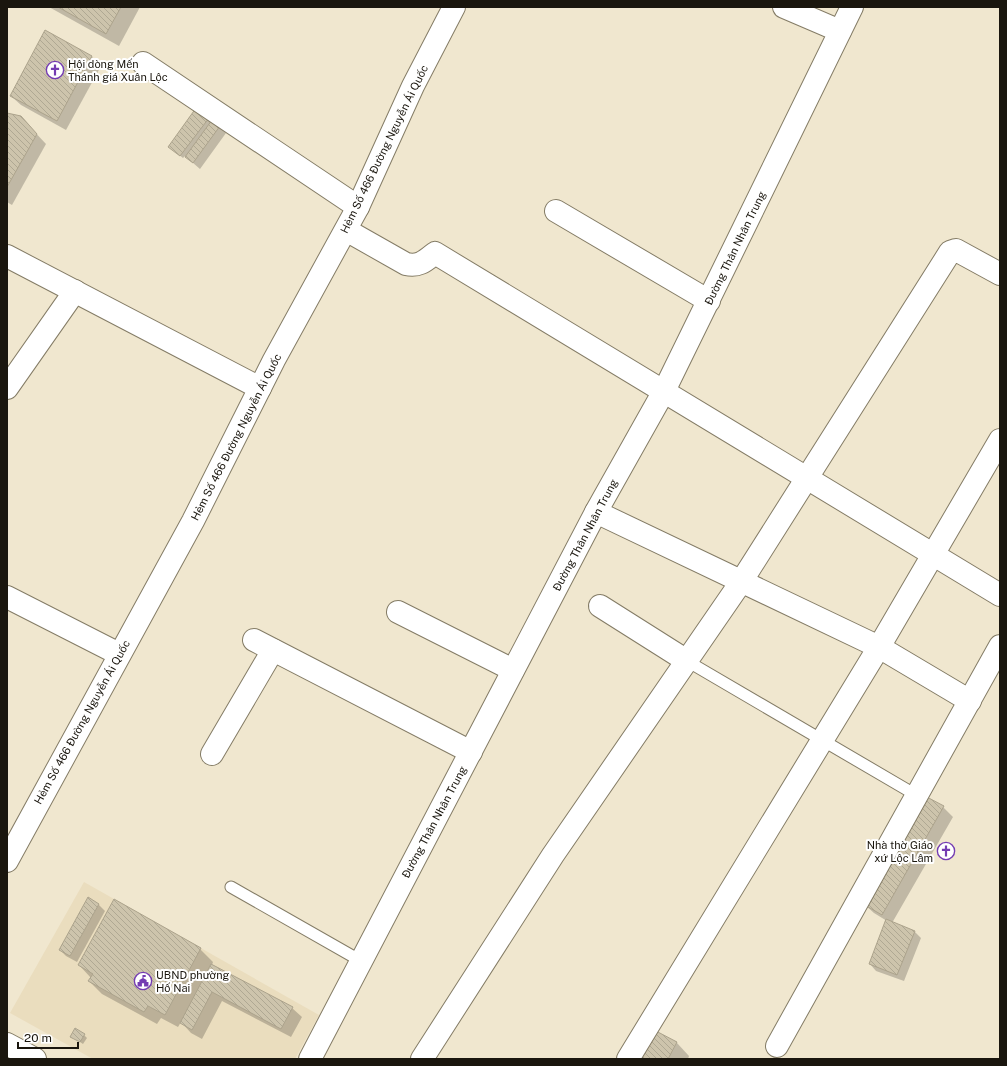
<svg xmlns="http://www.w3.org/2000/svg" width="1007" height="1066" font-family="'Public Sans',sans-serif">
<defs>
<pattern id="building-back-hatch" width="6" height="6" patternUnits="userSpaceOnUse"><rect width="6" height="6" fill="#cdc4ac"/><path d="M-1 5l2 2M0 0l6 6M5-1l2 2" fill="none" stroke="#afa893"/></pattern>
</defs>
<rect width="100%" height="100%" fill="#f0e7cf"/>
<!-- built -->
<path fill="#eaddbe" d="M 84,882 L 319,1015 L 295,1059 L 93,1059 L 10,1013 Z"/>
<!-- shadow -->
<g fill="#0003">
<path d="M 49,7 L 140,7 L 119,46 Z"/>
<path d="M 91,56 L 101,66 L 66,130 L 21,105 L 11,96 Z"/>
<path d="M 196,110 L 226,133 L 200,169 L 185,156 L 183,158 L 169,147 Z"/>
<path d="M 7,114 L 30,127 L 46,144 L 12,205 L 7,202 Z"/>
<path d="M 943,807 L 953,817 L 892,923 L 914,931 L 921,938 L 904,981 L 876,971 L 870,964 L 887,921 L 874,913 L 864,904 Z"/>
<path d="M 88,899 L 99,905 L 105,911 L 77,962 L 66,956 L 60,950 Z"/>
<path d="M 114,900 L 200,949 L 213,962 L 212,965 L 292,1008 L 302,1017 L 291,1037 L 222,1001 L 202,1039 L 191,1033 L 181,1022 L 178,1027 L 161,1018 L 157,1024 L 102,994 L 89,981 L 91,978 L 79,965 Z"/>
<path d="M 654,1031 L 677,1043 L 689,1056 L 688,1059 L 637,1059 Z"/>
<path d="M 84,1035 L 87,1038 L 83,1044 L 71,1036 Z"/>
</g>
<!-- building -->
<g fill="url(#building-back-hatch)" stroke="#aca38c">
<path d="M 58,7 L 121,7 L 106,34 Z"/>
<path d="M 45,30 L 92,56 L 57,121 L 10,96 Z"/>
<path d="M 196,108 L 209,118 L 180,156 L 168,147 Z"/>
<path d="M 7,113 L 21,116 L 37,134 L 7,187 Z"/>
<path d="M 212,120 L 220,126 L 193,163 L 185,157 Z"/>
<path d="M 923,795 L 944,806 L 882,915 L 863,904 Z"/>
<path d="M 88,897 L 99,904 L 70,956 L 59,950 Z"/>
<path d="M 114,899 L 201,948 L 165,1015 L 148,1006 L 144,1012 L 88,981 L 93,974 L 78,965 Z"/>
<path d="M 886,919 L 915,931 L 897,975 L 869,964 Z"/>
<path d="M 211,964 L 293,1007 L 281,1029 L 212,992 L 192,1030 L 180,1023 Z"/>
<path d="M 75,1028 L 85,1034 L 80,1042 L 70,1037 Z"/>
<path d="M 654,1030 L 677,1042 L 668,1059 L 636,1059 Z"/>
</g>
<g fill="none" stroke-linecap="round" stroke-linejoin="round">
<defs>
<g id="lane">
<path d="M 687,661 L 916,795"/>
<path d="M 231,887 L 361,961"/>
</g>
<g id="street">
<path d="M 784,7 L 840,31"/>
<path d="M 143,63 L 358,207"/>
<path d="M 556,211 L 709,301"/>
<path d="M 346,230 L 406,264 C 419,267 425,261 435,253 L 1000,595"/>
<path d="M 7,256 L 260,388"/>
<path d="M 7,388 L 75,291"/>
<path d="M 596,512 L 879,647 L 970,701"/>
<path d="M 7,597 L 119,654"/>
<path d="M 600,606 L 687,661"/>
<path d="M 398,612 L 513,670"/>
<path d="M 254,640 L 471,752"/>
<path d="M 212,754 L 273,650"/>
<path d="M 7,861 L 193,521 L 274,360 L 358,207 L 413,86 L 454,7"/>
<path d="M 7,1044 L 35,1059"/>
<path d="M 777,1046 L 1000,646"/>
<path d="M 422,1059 L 553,855 L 741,582 L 950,252 L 956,250 L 1000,274"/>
<path d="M 628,1059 L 879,647 L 1000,440"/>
</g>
<path id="secondary" d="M 310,1059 L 596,512 L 664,391 L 852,7"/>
</defs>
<!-- lane casing -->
<use href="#lane" stroke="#847c66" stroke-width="13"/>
<!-- street casing -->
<use href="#street" stroke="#847c66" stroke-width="24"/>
<!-- secondary casing -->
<use href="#secondary" stroke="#847c66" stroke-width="24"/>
<!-- lane -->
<use href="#lane" stroke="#fff" stroke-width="11"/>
<!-- street -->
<use href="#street" stroke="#fff" stroke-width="22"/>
<!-- secondary -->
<use href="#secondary" stroke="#fff" stroke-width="22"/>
</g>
<!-- icons -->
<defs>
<symbol id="church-ring" viewBox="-11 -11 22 22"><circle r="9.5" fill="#fff" stroke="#743cb2" stroke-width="1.5"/><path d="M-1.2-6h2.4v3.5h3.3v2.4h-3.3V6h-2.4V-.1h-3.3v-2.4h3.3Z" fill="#743cb2"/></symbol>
<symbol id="civic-ring" viewBox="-11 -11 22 22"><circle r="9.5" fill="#fff" stroke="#743cb2" stroke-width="1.5"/><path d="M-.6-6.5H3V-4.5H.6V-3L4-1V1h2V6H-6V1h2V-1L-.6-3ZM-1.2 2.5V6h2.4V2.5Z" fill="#743cb2"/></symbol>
</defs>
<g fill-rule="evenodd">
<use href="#church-ring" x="45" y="60" width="20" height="20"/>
<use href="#church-ring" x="936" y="841" width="20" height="20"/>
<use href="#civic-ring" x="133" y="971" width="20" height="20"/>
</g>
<g text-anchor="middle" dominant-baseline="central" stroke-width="4" stroke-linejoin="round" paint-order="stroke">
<!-- poi labels -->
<g font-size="11" fill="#1a160e" stroke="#fff" text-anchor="start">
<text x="68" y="64">Hội dòng Mến<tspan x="68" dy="13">Thánh giá Xuân Lộc</tspan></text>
<text x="933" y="845" text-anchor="end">Nhà thờ Giáo<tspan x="933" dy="13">xứ Lộc Lâm</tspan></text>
<text x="156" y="975">UBND phường<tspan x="156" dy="13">Hố Nai</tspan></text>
</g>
<!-- street labels -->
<g font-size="11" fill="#1a160e" stroke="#fff">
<text transform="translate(384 149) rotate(-64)">Hẻm Số 466 Đường Nguyễn Ái Quốc</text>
<text transform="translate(735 248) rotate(-64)">Đường Thân Nhân Trung</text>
<text transform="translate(236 437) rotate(-63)">Hẻm Số 466 Đường Nguyễn Ái Quốc</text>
<text transform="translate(585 535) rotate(-62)">Đường Thân Nhân Trung</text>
<text transform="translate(82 722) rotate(-61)">Hẻm Số 466 Đường Nguyễn Ái Quốc</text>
<text transform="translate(434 822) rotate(-62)">Đường Thân Nhân Trung</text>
</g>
</g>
<!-- border -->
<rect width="1007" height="1066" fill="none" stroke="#1a160e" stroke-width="16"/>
<!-- scale -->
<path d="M18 1042v6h60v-6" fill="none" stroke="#1a160e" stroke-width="2"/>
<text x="24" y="1042" font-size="12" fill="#1a160e" stroke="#ffffff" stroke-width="3" paint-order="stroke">20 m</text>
</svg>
